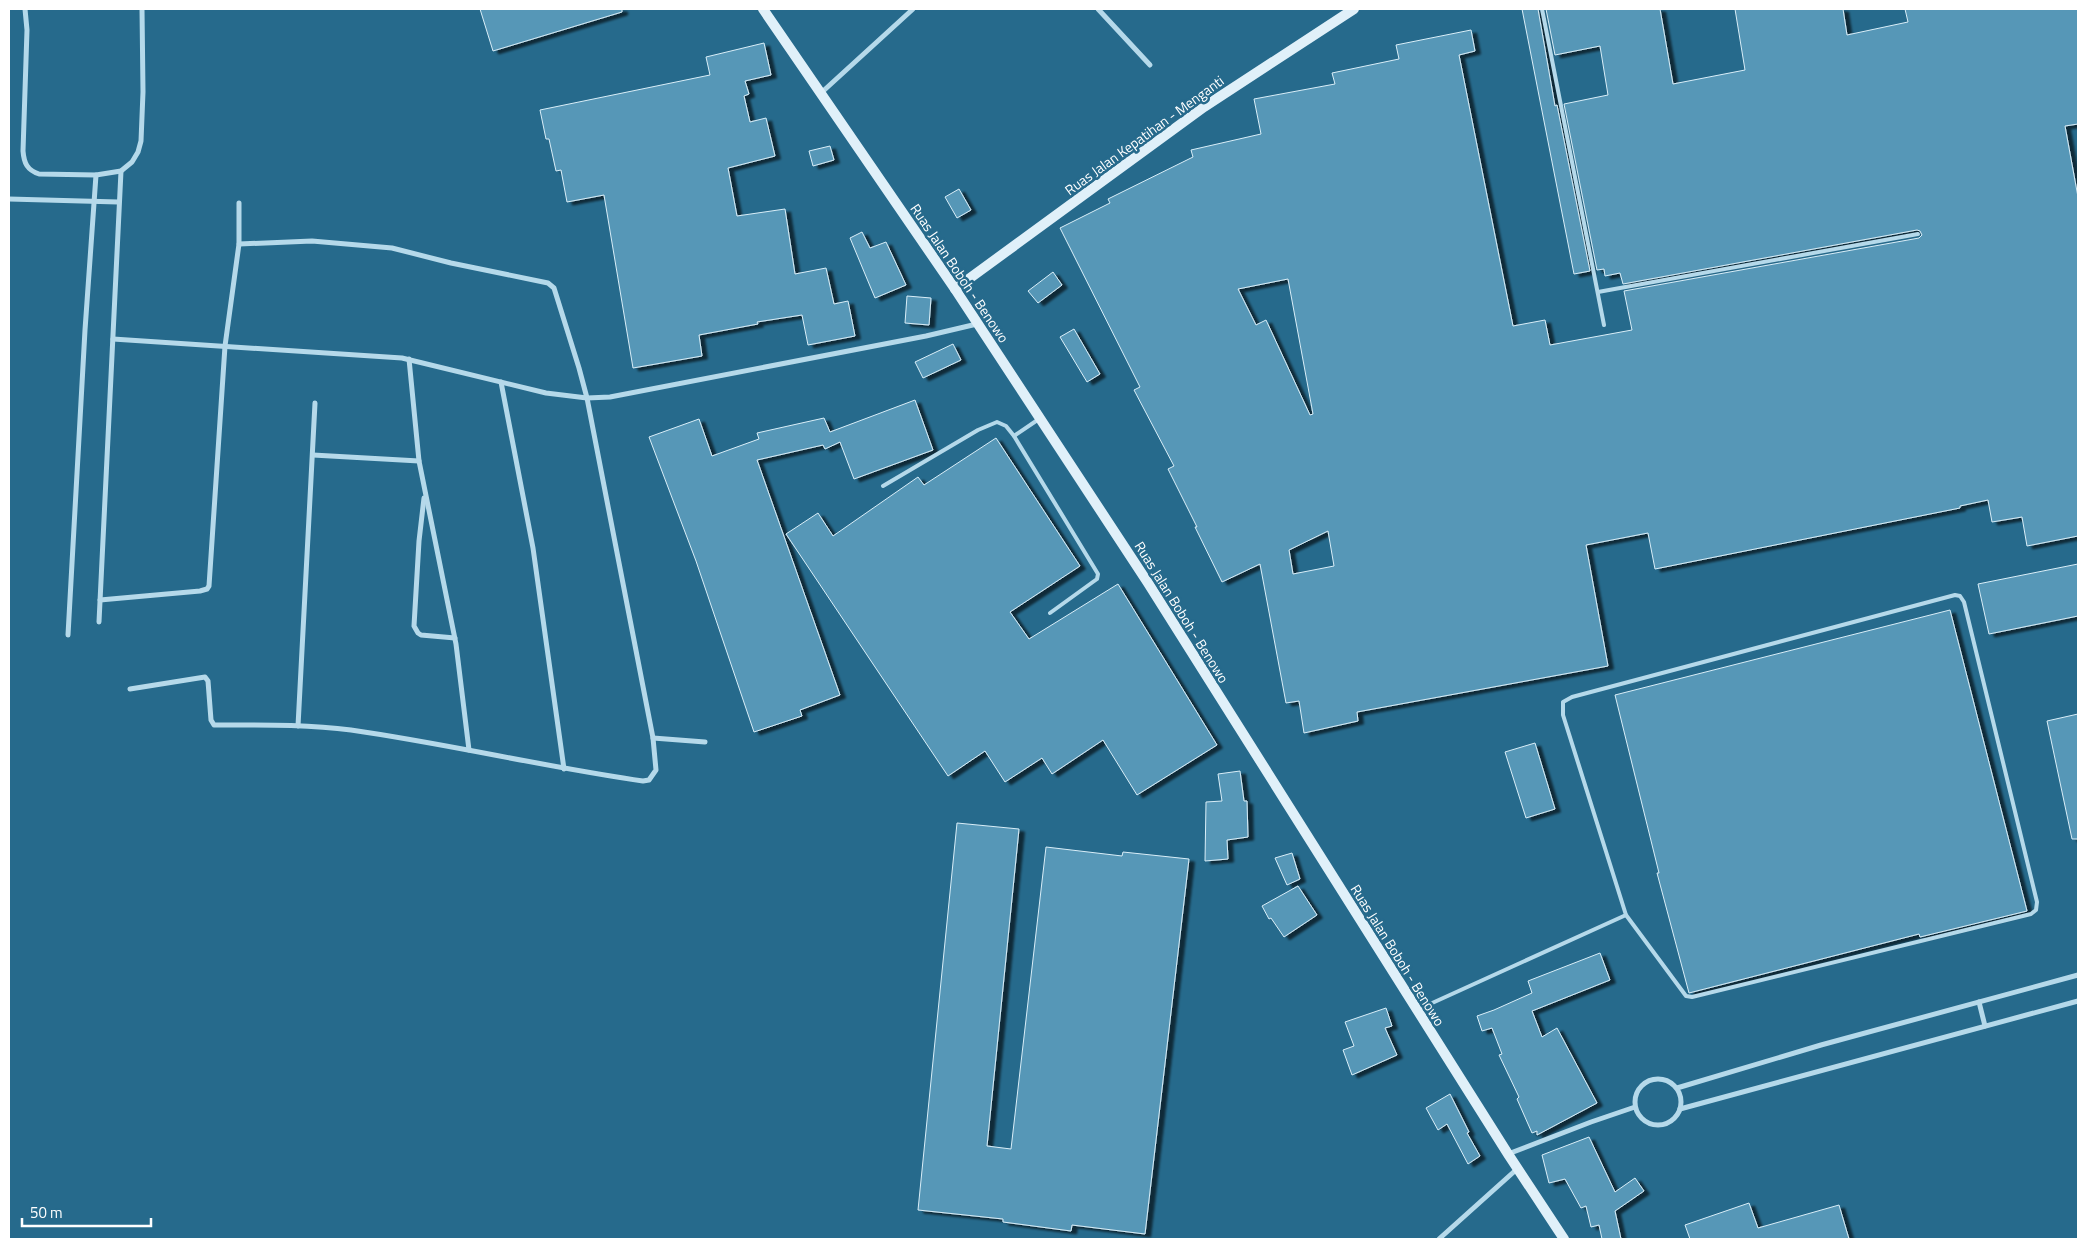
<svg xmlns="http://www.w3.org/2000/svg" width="2087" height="1248" font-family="'Titillium Web',sans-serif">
<defs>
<filter id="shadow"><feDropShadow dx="5.5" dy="3" stdDeviation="1" flood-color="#0009"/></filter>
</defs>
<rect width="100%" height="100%" fill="#266a8c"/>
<!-- building -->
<g fill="#5797b7" stroke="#d9eef8" fill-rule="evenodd" filter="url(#shadow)">
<path d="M 480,9 L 622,9 L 622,12 L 493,51 Z"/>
<path d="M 1522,9 L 1538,9 L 1555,106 L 1557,105 L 1590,271 L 1574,274 Z"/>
<path d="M 1546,9 L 1660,9 L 1673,84 L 1745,70 L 1735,9 L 1843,9 L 1847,35 L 1908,22 L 1905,9 L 2078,9 L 2078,124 L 2065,126 L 2078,197 L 2078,536 L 2027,546 L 2022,517 L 1992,522 L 1988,500 L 1960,506 L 1960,508 L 1655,569 L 1648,533 L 1586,545 L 1608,666 L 1357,712 L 1358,721 L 1304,733 L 1299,701 L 1286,703 L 1260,564 L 1222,582 L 1195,527 L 1197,527 L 1168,469 L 1174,466 L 1134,390 L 1140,387 L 1060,228 L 1110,203 L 1108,199 L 1193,157 L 1191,150 L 1261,134 L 1254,99 L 1335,84 L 1332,73 L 1399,59 L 1396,45 L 1471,30 L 1475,51 L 1459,55 L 1513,326 L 1545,320 L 1550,345 L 1632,330 L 1624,291 L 1919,238 L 1922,235 L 1920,231 L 1917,230 L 1623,284 L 1620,273 L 1605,276 L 1604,269 L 1597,270 L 1564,104 L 1608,95 L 1600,46 L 1555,55 ZM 1288,279 L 1313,414 L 1310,415 L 1266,320 L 1256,325 L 1238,289 ZM 1328,531 L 1334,566 L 1293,574 L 1289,550 Z"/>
<path d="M 764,43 L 771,75 L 745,81 L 749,94 L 744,96 L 750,122 L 766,118 L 775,156 L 728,168 L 737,216 L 785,209 L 795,274 L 826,268 L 834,304 L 848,301 L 855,336 L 808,345 L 802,315 L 757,322 L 758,324 L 699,335 L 702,356 L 633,368 L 604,195 L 567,202 L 561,170 L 556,171 L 549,139 L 546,139 L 540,110 L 710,75 L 706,57 Z"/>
<path d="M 830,146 L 834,160 L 813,166 L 809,151 Z"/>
<path d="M 959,189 L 971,210 L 957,218 L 945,197 Z"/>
<path d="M 862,232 L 870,248 L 886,242 L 906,285 L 875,298 L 850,238 Z"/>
<path d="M 1053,272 L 1062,285 L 1038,303 L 1028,291 Z"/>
<path d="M 907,296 L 931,298 L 929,325 L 905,323 Z"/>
<path d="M 1074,329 L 1100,374 L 1087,382 L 1060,337 Z"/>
<path d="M 953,344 L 961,360 L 923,378 L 915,362 Z"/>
<path d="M 915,400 L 933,450 L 854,479 L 840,442 L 825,449 L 823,445 L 757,460 L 840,695 L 800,710 L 802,716 L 754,732 L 696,561 L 649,437 L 699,419 L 712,456 L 759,439 L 757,433 L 824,418 L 830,432 Z"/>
<path d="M 996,438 L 1080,566 L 1010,612 L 1029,639 L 1118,584 L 1217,745 L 1137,795 L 1103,740 L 1052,774 L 1042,758 L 1005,782 L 985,751 L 948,776 L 786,534 L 818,513 L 833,536 L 918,477 L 924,485 Z"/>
<path d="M 2078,564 L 2078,616 L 1989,634 L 1978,584 Z"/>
<path d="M 1950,610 L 2027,911 L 1920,937 L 1919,934 L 1689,993 L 1657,873 L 1659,873 L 1615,695 Z"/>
<path d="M 2078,714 L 2078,839 L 2072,839 L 2047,721 Z"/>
<path d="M 1535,743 L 1555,809 L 1526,818 L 1505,752 Z"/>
<path d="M 1240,771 L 1244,801 L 1247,801 L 1248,837 L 1227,840 L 1228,859 L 1205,861 L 1206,802 L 1222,801 L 1218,774 Z"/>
<path d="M 957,823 L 1019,829 L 987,1146 L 1011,1149 L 1046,847 L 1122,856 L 1123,852 L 1189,859 L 1145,1234 L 1072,1225 L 1071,1231 L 1003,1222 L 1003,1219 L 918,1210 Z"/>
<path d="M 1292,853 L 1300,879 L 1287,885 L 1275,858 Z"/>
<path d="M 1298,886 L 1317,915 L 1284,937 L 1271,918 L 1269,919 L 1262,906 Z"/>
<path d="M 1600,953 L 1610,980 L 1532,1011 L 1542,1037 L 1557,1028 L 1597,1103 L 1537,1135 L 1537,1131 L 1532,1133 L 1517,1099 L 1519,1097 L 1499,1055 L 1502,1054 L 1492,1028 L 1482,1031 L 1477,1016 L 1494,1010 L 1532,993 L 1528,981 Z"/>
<path d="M 1386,1008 L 1392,1026 L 1385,1028 L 1397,1055 L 1352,1075 L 1343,1050 L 1354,1046 L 1345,1022 Z"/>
<path d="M 1450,1094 L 1469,1132 L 1467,1133 L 1480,1156 L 1468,1164 L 1447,1124 L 1438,1130 L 1426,1108 Z"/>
<path d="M 1589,1137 L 1615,1192 L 1635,1178 L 1644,1191 L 1615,1211 L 1621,1239 L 1602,1239 L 1599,1225 L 1591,1227 L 1586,1206 L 1581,1208 L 1565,1179 L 1549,1183 L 1542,1155 Z"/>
<path d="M 1749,1203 L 1758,1228 L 1839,1205 L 1849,1239 L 1690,1239 L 1685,1225 Z"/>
</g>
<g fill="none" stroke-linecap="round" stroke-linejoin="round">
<!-- service -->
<g stroke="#b5d9ea" stroke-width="4">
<path d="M 1542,9 L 1604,325"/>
<path d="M 1598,292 L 1918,234"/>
<path d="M 1014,436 L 1039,419"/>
<path d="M 883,486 L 978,430 L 997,422 L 1006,426 L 1014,436 L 1098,574 L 1097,579 L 1050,613"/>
<path d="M 1955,595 L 1960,596 L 1964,602 L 2037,902 L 2036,910 L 2031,914 L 1692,997 L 1686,996 L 1626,915 L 1563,715 L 1563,702 L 1572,697 Z"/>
<path d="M 1419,1009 L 1626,915"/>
</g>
<!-- minor -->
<g stroke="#b5d9ea" stroke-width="5">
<path d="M 25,9 L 27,30 L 23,151 C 24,163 27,170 39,174 L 96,175 L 121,171 L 132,162 L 138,152 L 141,141 L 143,92 L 142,9"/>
<path d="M 1098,9 L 1150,65"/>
<path d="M 821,93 L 913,9"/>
<path d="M 9,199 L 118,202"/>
<path d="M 113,339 L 402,358 L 546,393 L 587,398 L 610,397 L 926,336 L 977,324"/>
<path d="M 409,359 L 419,461 L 456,644 L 469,750"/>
<path d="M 501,382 L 533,548 L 564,769"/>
<path d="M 313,455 L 419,461"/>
<path d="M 424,498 L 419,541 L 414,626 L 418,633 L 421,635 L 455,638"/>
<path d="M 100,600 L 200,591 L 207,589 L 209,586 L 225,346 L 239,244 L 239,203"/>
<path d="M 99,622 L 121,171"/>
<path d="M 68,635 L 85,330 L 96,175"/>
<path d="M 130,689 L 205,677 L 208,681 L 211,720 L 214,725 C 259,725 306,724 351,730 C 449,744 545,767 643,781 L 649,780 L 656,770 L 653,738 L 587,398 L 579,368 L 554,288 L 548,283 L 451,263 L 392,248 L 312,241 L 239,244"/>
<path d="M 298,726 L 315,403"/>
<path d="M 653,738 L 705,742"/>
<path d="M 1979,1002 L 1985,1026"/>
<circle cx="1658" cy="1102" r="23"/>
<path d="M 1677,1088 L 1821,1045 L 2078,975"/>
<path d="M 1680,1109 L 2078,1001"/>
<path d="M 1508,1154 L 1591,1122 L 1635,1107"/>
<path d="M 1439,1239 L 1517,1169"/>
</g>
<!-- secondary -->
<g stroke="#e0f0f9" stroke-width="10">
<path d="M 763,9 L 955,289 L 1148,583 L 1508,1154 L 1564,1239"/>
<path d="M 955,289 L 1204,107 L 1354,9"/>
</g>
</g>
<g text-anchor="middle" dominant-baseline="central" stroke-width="5" stroke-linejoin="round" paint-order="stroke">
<!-- street labels -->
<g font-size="14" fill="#fff" stroke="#266a8c">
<text transform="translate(1144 135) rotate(-36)">Ruas Jalan Kepatihan - Menganti</text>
<text transform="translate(960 273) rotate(56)">Ruas Jalan Boboh - Benowo</text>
<text transform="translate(1182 612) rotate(58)">Ruas Jalan Boboh - Benowo</text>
<text transform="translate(1398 955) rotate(58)">Ruas Jalan Boboh - Benowo</text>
</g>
</g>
<!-- border -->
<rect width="2087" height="1248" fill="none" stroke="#ffffff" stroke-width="20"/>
<!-- scale -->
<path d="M22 1218v8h129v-8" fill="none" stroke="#ffffff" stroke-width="2.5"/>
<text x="30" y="1218" font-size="15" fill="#ffffff" stroke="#266a8c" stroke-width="4" paint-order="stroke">50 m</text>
</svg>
